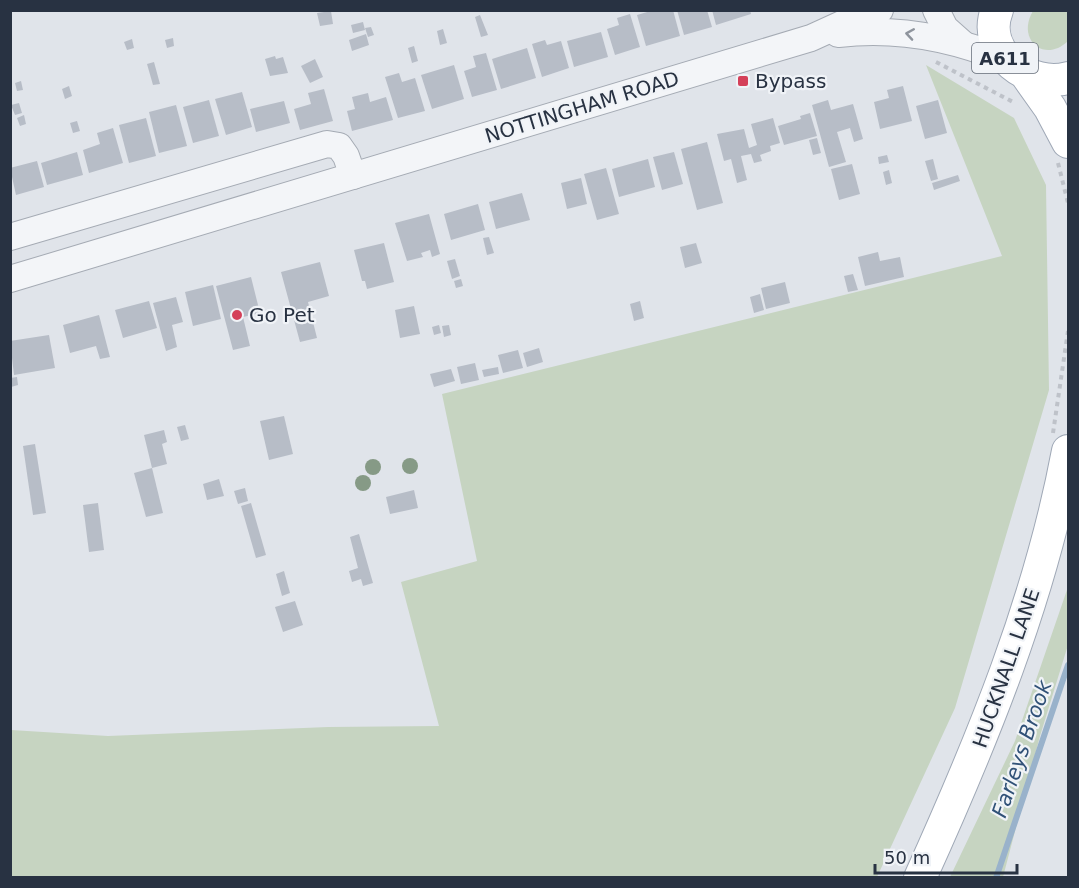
<svg xmlns="http://www.w3.org/2000/svg" width="1079" height="888" font-family="'DejaVu Sans',sans-serif">
<rect width="100%" height="100%" fill="#e0e4ea"/>
<!-- green -->
<g fill="#c6d4c1">
<path d="M 1033,11 L 1068,12 L 1068,41 C 1044,64 1016,39 1033,11 Z"/>
<path d="M 926,65 L 1014,118 L 1046,185 L 1049,390 L 955,708 L 877,877 L 11,877 L 11,730 L 108,736 L 328,727 L 439,726 L 401,582 L 477,561 L 442,394 L 1002,256 Z"/>
<path d="M 1068,587 L 1068,645 L 1040,736 L 1003,877 L 950,877 L 1015,741 Z"/>
</g>
<g fill="none" stroke-linecap="round" stroke-linejoin="round">
<!-- stream -->
<path stroke="#99b2cb" stroke-width="6" d="M 996,878 L 1068,665"/>
</g>
<!-- building -->
<g fill="#b7bdc7">
<path d="M 654,10 L 673,10 L 680,36 L 646,46 L 637,15 Z"/>
<path d="M 677,10 L 707,10 L 712,27 L 684,35 Z"/>
<path d="M 712,10 L 750,10 L 751,14 L 716,25 Z"/>
<path d="M 331,11 L 333,24 L 320,26 L 317,13 Z"/>
<path d="M 630,14 L 640,47 L 615,55 L 607,29 L 619,25 L 617,18 Z"/>
<path d="M 480,15 L 488,35 L 481,37 L 475,17 Z"/>
<path d="M 363,22 L 365,30 L 353,33 L 351,25 Z"/>
<path d="M 371,27 L 374,35 L 368,37 L 365,28 Z"/>
<path d="M 443,29 L 447,43 L 440,45 L 437,31 Z"/>
<path d="M 601,32 L 608,57 L 574,67 L 567,41 Z"/>
<path d="M 366,34 L 369,45 L 352,51 L 349,40 Z"/>
<path d="M 173,38 L 174,46 L 167,48 L 165,40 Z"/>
<path d="M 132,39 L 134,48 L 127,50 L 124,42 Z"/>
<path d="M 545,40 L 547,45 L 561,41 L 569,68 L 542,77 L 532,44 Z"/>
<path d="M 414,46 L 418,61 L 412,63 L 408,48 Z"/>
<path d="M 527,48 L 536,78 L 501,89 L 492,59 Z"/>
<path d="M 486,53 L 497,90 L 472,97 L 464,71 L 476,67 L 473,56 Z"/>
<path d="M 275,56 L 276,59 L 283,57 L 288,73 L 270,76 L 265,59 Z"/>
<path d="M 315,59 L 323,77 L 310,83 L 301,66 Z"/>
<path d="M 154,62 L 160,84 L 153,85 L 147,64 Z"/>
<path d="M 454,65 L 464,99 L 432,109 L 421,75 Z"/>
<path d="M 399,73 L 402,82 L 415,78 L 425,111 L 398,118 L 385,77 Z"/>
<path d="M 21,81 L 23,90 L 17,91 L 15,83 Z"/>
<path d="M 69,86 L 72,96 L 65,99 L 62,89 Z"/>
<path d="M 903,86 L 912,121 L 880,129 L 874,102 L 889,98 L 887,90 Z"/>
<path d="M 324,89 L 333,121 L 300,130 L 294,109 L 311,104 L 308,93 Z"/>
<path d="M 242,92 L 252,127 L 226,135 L 215,99 Z"/>
<path d="M 368,93 L 370,102 L 386,97 L 393,120 L 352,131 L 347,111 L 355,109 L 352,97 Z"/>
<path d="M 209,100 L 219,136 L 193,143 L 183,107 Z"/>
<path d="M 828,100 L 831,110 L 853,104 L 863,139 L 854,142 L 850,128 L 837,132 L 846,162 L 829,167 L 812,105 Z"/>
<path d="M 938,100 L 947,133 L 925,139 L 916,106 Z"/>
<path d="M 284,101 L 290,123 L 256,132 L 250,109 Z"/>
<path d="M 19,103 L 22,113 L 15,115 L 11,105 Z"/>
<path d="M 176,105 L 187,146 L 159,153 L 149,112 Z"/>
<path d="M 810,113 L 817,136 L 784,145 L 778,126 L 801,119 L 800,116 Z"/>
<path d="M 24,115 L 26,124 L 20,126 L 17,118 Z"/>
<path d="M 146,118 L 156,156 L 129,163 L 119,125 Z"/>
<path d="M 773,118 L 780,143 L 770,146 L 771,151 L 760,155 L 762,161 L 754,163 L 751,154 L 741,156 L 747,180 L 737,183 L 731,159 L 724,161 L 717,134 L 744,129 L 749,148 L 757,145 L 751,124 Z"/>
<path d="M 77,121 L 80,131 L 73,133 L 70,123 Z"/>
<path d="M 113,128 L 123,163 L 89,173 L 83,150 L 100,144 L 97,133 Z"/>
<path d="M 817,138 L 821,153 L 813,155 L 809,140 Z"/>
<path d="M 707,142 L 723,203 L 697,210 L 681,149 Z"/>
<path d="M 77,152 L 83,175 L 47,185 L 41,163 Z"/>
<path d="M 674,152 L 683,184 L 662,190 L 653,157 Z"/>
<path d="M 887,155 L 889,162 L 879,164 L 878,157 Z"/>
<path d="M 648,159 L 655,187 L 619,197 L 612,169 Z"/>
<path d="M 933,159 L 938,179 L 931,181 L 925,161 Z"/>
<path d="M 37,161 L 44,187 L 16,195 L 10,168 Z"/>
<path d="M 852,164 L 860,194 L 839,200 L 831,169 Z"/>
<path d="M 606,168 L 619,214 L 597,220 L 584,174 Z"/>
<path d="M 889,170 L 892,183 L 886,185 L 883,172 Z"/>
<path d="M 958,175 L 960,181 L 934,190 L 932,183 Z"/>
<path d="M 581,178 L 587,204 L 567,209 L 561,183 Z"/>
<path d="M 522,193 L 530,220 L 496,229 L 489,202 Z"/>
<path d="M 478,204 L 485,230 L 451,240 L 444,214 Z"/>
<path d="M 429,214 L 440,254 L 432,257 L 430,250 L 421,253 L 423,257 L 407,261 L 395,223 Z"/>
<path d="M 489,237 L 494,253 L 487,255 L 483,238 Z"/>
<path d="M 384,243 L 394,282 L 367,289 L 365,281 L 362,281 L 354,250 Z"/>
<path d="M 696,243 L 702,263 L 685,268 L 680,247 Z"/>
<path d="M 878,252 L 880,261 L 900,257 L 904,277 L 865,286 L 858,257 Z"/>
<path d="M 455,259 L 460,276 L 452,279 L 447,261 Z"/>
<path d="M 320,262 L 329,296 L 308,302 L 317,338 L 300,342 L 281,272 Z"/>
<path d="M 853,274 L 858,290 L 848,292 L 844,276 Z"/>
<path d="M 251,277 L 260,313 L 243,317 L 250,346 L 233,350 L 216,286 Z"/>
<path d="M 461,279 L 463,286 L 456,288 L 454,281 Z"/>
<path d="M 785,282 L 790,303 L 766,309 L 761,288 Z"/>
<path d="M 213,285 L 221,319 L 193,326 L 185,292 Z"/>
<path d="M 760,294 L 764,310 L 754,313 L 750,297 Z"/>
<path d="M 176,297 L 183,322 L 172,325 L 177,347 L 166,351 L 153,303 Z"/>
<path d="M 149,301 L 157,328 L 123,338 L 115,310 Z"/>
<path d="M 640,301 L 644,318 L 634,321 L 630,304 Z"/>
<path d="M 414,306 L 420,334 L 400,338 L 395,310 Z"/>
<path d="M 99,315 L 110,357 L 100,359 L 96,346 L 70,353 L 63,325 Z"/>
<path d="M 439,325 L 441,333 L 434,335 L 432,327 Z"/>
<path d="M 449,325 L 451,335 L 444,337 L 442,326 Z"/>
<path d="M 49,335 L 55,368 L 14,375 L 10,341 Z"/>
<path d="M 539,348 L 543,362 L 527,367 L 523,353 Z"/>
<path d="M 518,350 L 523,368 L 503,373 L 498,355 Z"/>
<path d="M 475,363 L 479,380 L 461,384 L 457,367 Z"/>
<path d="M 498,367 L 499,374 L 484,377 L 482,370 Z"/>
<path d="M 451,369 L 455,381 L 434,387 L 430,374 Z"/>
<path d="M 17,377 L 18,385 L 11,387 L 10,378 Z"/>
<path d="M 284,416 L 293,454 L 269,460 L 260,421 Z"/>
<path d="M 185,425 L 189,439 L 181,441 L 177,427 Z"/>
<path d="M 164,430 L 167,442 L 162,444 L 167,464 L 152,468 L 144,435 Z"/>
<path d="M 35,444 L 46,513 L 33,515 L 23,446 Z"/>
<path d="M 152,468 L 163,513 L 146,517 L 134,473 Z"/>
<path d="M 219,479 L 224,496 L 207,500 L 203,484 Z"/>
<path d="M 245,488 L 248,501 L 238,504 L 234,491 Z"/>
<path d="M 414,490 L 418,508 L 390,514 L 386,497 Z"/>
<path d="M 98,503 L 104,550 L 89,552 L 83,505 Z"/>
<path d="M 251,503 L 266,555 L 256,558 L 241,506 Z"/>
<path d="M 359,534 L 373,583 L 363,586 L 361,579 L 352,582 L 349,571 L 358,568 L 350,537 Z"/>
<path d="M 284,571 L 290,593 L 282,596 L 276,574 Z"/>
<path d="M 295,601 L 303,625 L 283,632 L 275,607 Z"/>
</g>
<g fill="none" stroke-linecap="round" stroke-linejoin="round">
<defs>
<g id="minor">
<path d="M 936,10 L 945,28 L 963,44"/>
<path d="M 838,34 C 896,27 953,38 1006,60"/>
<path d="M 10,237 L 327,144 L 339,146 L 346,156 L 353,176"/>
<path d="M 10,279 L 811,38 L 857,17 L 880,10"/>
</g>
<g id="major">
<path d="M 997,10 C 980,53 1031,89 1068,78"/>
<path d="M 1028,77 L 1050,108 L 1068,142"/>
<path d="M 920,878 C 983,739 1040,600 1068,451"/>
</g>
</defs>
<!-- minor casing -->
<use href="#minor" stroke="#a5abb4" stroke-width="28"/>
<!-- major casing -->
<use href="#major" stroke="#9fa8b6" stroke-width="34"/>
<!-- path -->
<g stroke="#bec2c9" stroke-width="4" stroke-dasharray="4.5 4.5" stroke-linecap="butt">
<path d="M 936,62 L 1015,103"/>
<path d="M 1058,163 L 1068,203"/>
<path d="M 1053,433 L 1068,331"/>
</g>
<!-- minor -->
<use href="#minor" stroke="#f3f5f8" stroke-width="26"/>
<!-- major -->
<use href="#major" stroke="#fff" stroke-width="32"/>
</g>
<!-- trees -->
<g fill="#869a86">
<circle cx="410" cy="466" r="8"/>
<circle cx="373" cy="467" r="8"/>
<circle cx="363" cy="483" r="8"/>
</g>
<!-- one-way arrows -->
<defs><path id="oneway-chevron" d="M-2-3.5L2.5 0L-2 3.5" fill="none" stroke-width="1.6" stroke-linecap="round" stroke-linejoin="round" transform="scale(1.5)"/></defs>
<use stroke="#8e949d" href="#oneway-chevron" transform="translate(910 34) rotate(-171)"/>
<!-- markers -->
<g fill="#d44059" stroke="#f0f3f7" stroke-width="2">
<rect x="737" y="75" width="12" height="12" rx="3"/>
<circle cx="237" cy="315" r="6"/>
</g>
<g text-anchor="middle" dominant-baseline="central" stroke-width="4.5" stroke-linejoin="round" paint-order="stroke">
<!-- shield labels -->
<rect fill="#f0f3f7" stroke="#646c78" stroke-width="1.5" x="972" y="43" width="66" height="30" rx="4.5"/>
<g font-size="18" font-weight="bold" fill="#283242">
<text x="1005" y="58">A611</text>
</g>
<!-- poi labels -->
<g font-size="20" fill="#283242" stroke="#f0f3f7" text-anchor="start">
<text x="755" y="81">Bypass</text>
<text x="249" y="315">Go Pet</text>
</g>
<!-- street labels -->
<g font-size="20" fill="#283242" stroke="#f0f3f7">
<text transform="translate(582 107) rotate(-17)">NOTTINGHAM ROAD</text>
<text transform="translate(1006 668) rotate(-71)">HUCKNALL LANE</text>
</g>
<!-- water labels -->
<g font-size="21" font-style="italic" fill="#305177" stroke="#f0f3f7">
<text transform="translate(1022 749) rotate(-71)">Farleys Brook</text>
</g>
</g>
<!-- border -->
<rect width="1079" height="888" fill="none" stroke="#283242" stroke-width="24"/>
<!-- scale -->
<path d="M875 864v9h142v-9" fill="none" stroke="#283242" stroke-width="3"/>
<text x="884" y="864" font-size="18" fill="#283242" stroke="#f0f3f7" stroke-width="4.5" paint-order="stroke">50 m</text>
</svg>
